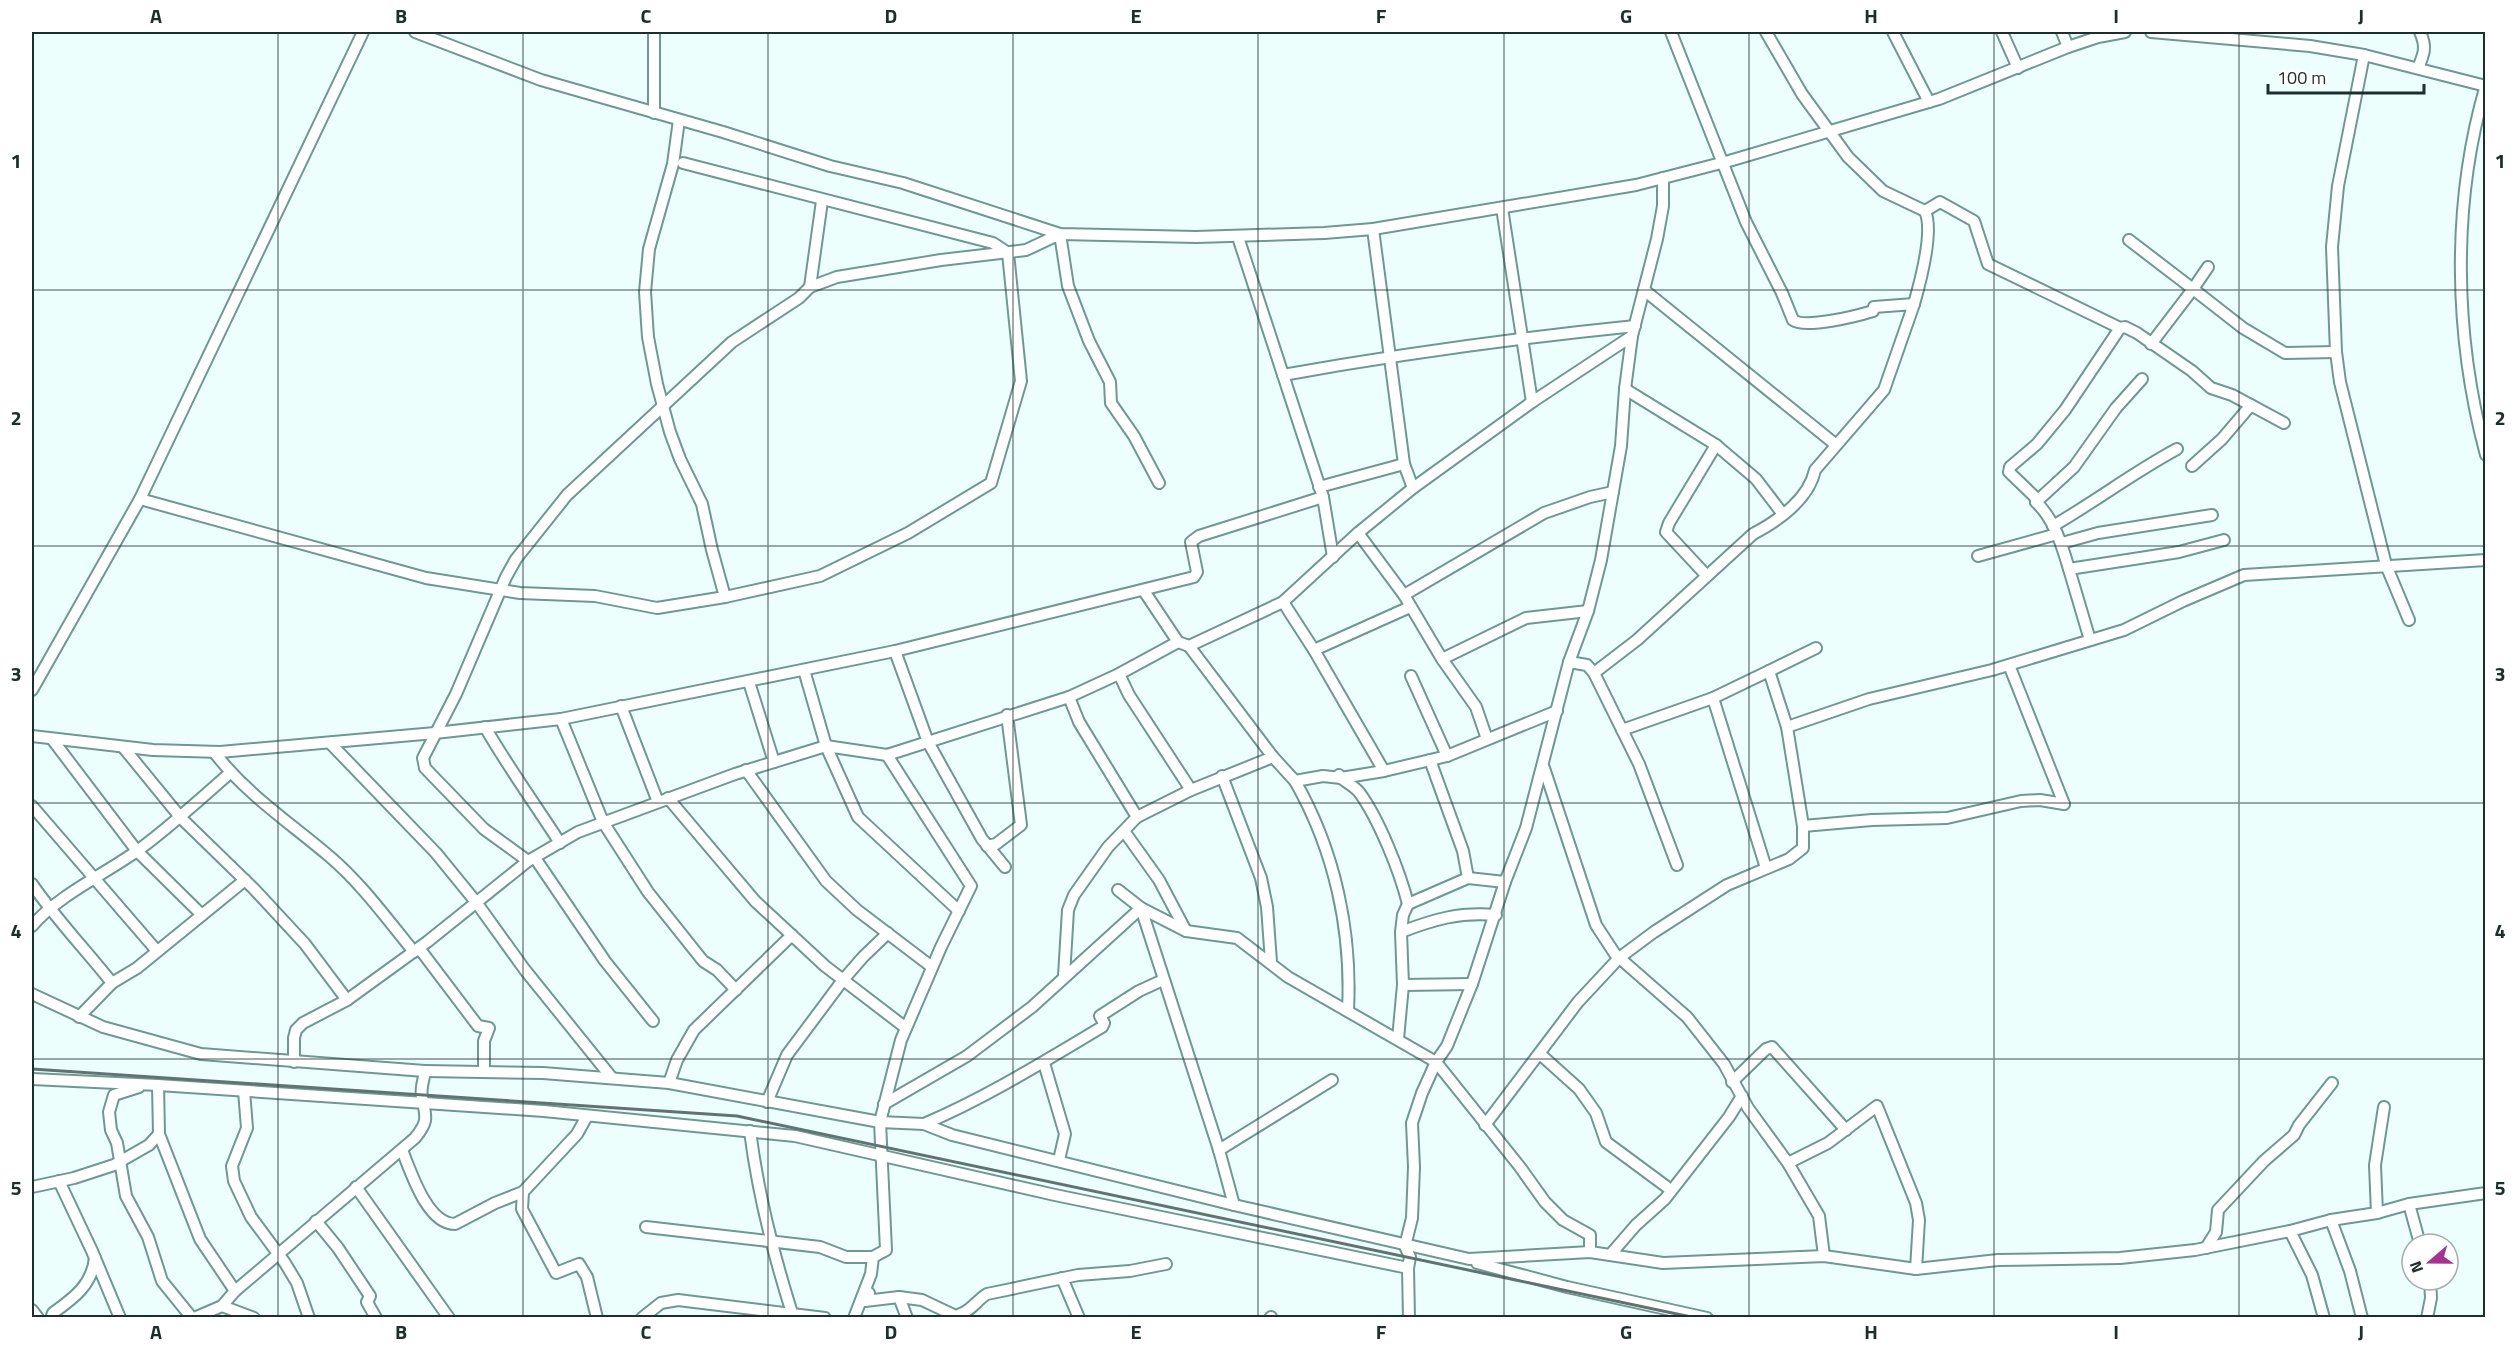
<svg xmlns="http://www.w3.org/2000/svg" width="2517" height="1349" font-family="'Titillium Web',sans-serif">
<rect width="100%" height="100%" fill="#edfffc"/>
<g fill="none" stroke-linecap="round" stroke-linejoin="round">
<defs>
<g id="minor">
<path d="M 415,32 L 541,80 L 723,132 L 830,166 L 903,183 L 1060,234 L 1196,237 L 1324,233 L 1373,229 L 1636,185 L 1729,161 L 1939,99 L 2068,47 L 2098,37 L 2125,32"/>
<path d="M 654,32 L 654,113"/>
<path d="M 1766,32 L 1802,94 L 1848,157 L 1883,191 L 1925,211 C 1934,231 1920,283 1914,304"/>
<path d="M 1893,32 L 1929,102"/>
<path d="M 2002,32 L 2018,68"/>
<path d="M 2062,32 L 2068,47"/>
<path d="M 2151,32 L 2310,46 L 2364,55 L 2486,86"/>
<path d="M 2364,55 L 2338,186 L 2332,247 L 2336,352 L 2340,382 L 2386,565 L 2409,620"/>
<path d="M 2418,68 C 2424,54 2427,47 2420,32"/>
<path d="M 2486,85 C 2451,204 2454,336 2486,455"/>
<path d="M 679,120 L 673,164 L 649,249 L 645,292 L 648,337 L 657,384 L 670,432 L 680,459 L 702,504 L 712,550 L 725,597"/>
<path d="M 1502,208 L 1532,402"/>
<path d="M 1925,211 L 1940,202 L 1974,221 L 1988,264 L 2120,328"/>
<path d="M 1373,229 L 1404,464 L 1413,488"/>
<path d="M 2129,240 L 2193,289 L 2208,267"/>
<path d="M 810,287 L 822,201"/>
<path d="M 1644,290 L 1835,444"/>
<path d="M 2151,344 L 2193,289 L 2243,328 L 2285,353 L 2336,352"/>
<path d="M 1283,375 C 1400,354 1517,338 1635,326"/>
<path d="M 1625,389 L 1716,445 L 1669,523 L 1666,532 L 1707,576"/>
<path d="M 1716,445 L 1756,479 L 1782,513"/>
<path d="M 2192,466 L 2222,439 L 2251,405"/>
<path d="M 1319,487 L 1404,464"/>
<path d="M 1323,497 L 1333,557"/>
<path d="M 140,499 L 426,578 L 520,593 L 595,596 L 657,608 L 725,597 L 820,576 L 908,533 L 991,483 L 1021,381 L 1008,253 L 993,243 L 683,163"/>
<path d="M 2036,502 L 2074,467 L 2116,408 L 2142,379"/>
<path d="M 2053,526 C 2096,501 2134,472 2177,449"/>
<path d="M 1358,533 L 1404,595 L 1442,659 L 1526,618 L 1588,611"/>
<path d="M 2062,543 L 2098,533 L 2212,515"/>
<path d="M 1978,556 L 2057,534"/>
<path d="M 2069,569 C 2062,545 2054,519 2036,502 L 2036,498 L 2009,472 L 2010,467 L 2037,444 L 2065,410 L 2120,328 L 2125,327 L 2137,333 L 2192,371 L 2211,388 L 2232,395 L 2284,423"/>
<path d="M 1144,591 L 1178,642"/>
<path d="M 1404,595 L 1544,513 L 1590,497 L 1613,492"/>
<path d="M 1283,602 L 1314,650 L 1384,771"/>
<path d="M 2090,640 L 2069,569 L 2179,552 L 2224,540"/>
<path d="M 1189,646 L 1273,757 L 1295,781"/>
<path d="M 1314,650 L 1410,607"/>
<path d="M 895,651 L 928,742 L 982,839 L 1005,867"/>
<path d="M 1442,659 L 1476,707 L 1487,739"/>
<path d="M 1569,662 L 1587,665 L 1594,673 L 1639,764 L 1677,865"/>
<path d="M 2009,665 L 2064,804"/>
<path d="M 804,670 L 826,746 L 858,817 L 959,911"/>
<path d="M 1769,671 L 1816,648"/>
<path d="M 1594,673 L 1637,640 L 1753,534 C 1778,521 1809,499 1815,470 L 1884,390 L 1914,304 L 1874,307 L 1873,311 C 1857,316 1805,329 1793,320 L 1782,293 L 1746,222 L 1671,32"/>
<path d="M 1119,674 L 1129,695 L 1191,790"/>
<path d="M 1411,676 L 1447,756"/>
<path d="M 749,682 L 774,762"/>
<path d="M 32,690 L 140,499 L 363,32"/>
<path d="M 1069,697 L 1079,722 L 1137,817"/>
<path d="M 1713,698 L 1766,868"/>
<path d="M 621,706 L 658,802"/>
<path d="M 561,719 L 603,822 L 648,892 L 703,961 L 717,970 L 736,990"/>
<path d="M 485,727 C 508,767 535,804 560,843"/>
<path d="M 1787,727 L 1869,699 L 1992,670 L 2124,630 L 2183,601 L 2244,575 L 2486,560"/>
<path d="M 32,736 L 153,750 L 220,752 L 435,733 L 561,719 L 895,651 L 1194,577 L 1197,572 L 1191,542 L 1199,536 L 1323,497 L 1238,237"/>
<path d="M 52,739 L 137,851 L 202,915"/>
<path d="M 330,743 L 436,853 L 476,902 L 525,970 L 612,1078"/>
<path d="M 123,747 L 181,818 L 254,889 L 305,944 L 347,1000"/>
<path d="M 214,752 C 246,794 289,822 329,856 C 361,883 387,919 414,952"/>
<path d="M 1430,760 L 1463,851 L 1468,878"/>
<path d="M 1544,768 L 1596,925 L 1615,954 L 1687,1017 L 1724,1064 L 1748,1108 L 1788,1163 L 1819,1216 L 1824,1256"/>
<path d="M 746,770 L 826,881 L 857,910 L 932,967"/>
<path d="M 1339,775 L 1341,778 L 1323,776 L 1295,781 C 1335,851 1352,931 1348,1011"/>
<path d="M 1222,776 L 1261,878 L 1267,907 L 1271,962"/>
<path d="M 668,798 L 755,901 L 825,966 L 906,1028"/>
<path d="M 32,806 L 157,951"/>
<path d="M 1803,826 L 1872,820 L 1947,818 L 2021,801 L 2040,800 L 2064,804"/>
<path d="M 1124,831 L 1159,880 L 1186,931"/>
<path d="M 987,846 L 996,844 L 1021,825 L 1007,715"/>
<path d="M 535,858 L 605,961 L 653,1021"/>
<path d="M 528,861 L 484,829 L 425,768 L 423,758 L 456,694 L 506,577 L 516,559 L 567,495 L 732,342 L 799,298 L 810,287 L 837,277 L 941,260 L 1026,250 L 1060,234 L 1068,286 L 1089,341 L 1110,382 L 1111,403 L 1134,436 L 1159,483"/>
<path d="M 1505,882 L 1468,878 L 1408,904 C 1400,872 1379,819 1359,792 C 1354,786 1346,782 1341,778 L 1384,771 L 1447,756 L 1557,711"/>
<path d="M 32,884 C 56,919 85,949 112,983"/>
<path d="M 1118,890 L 1141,908 L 1219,1150 L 1234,1205"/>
<path d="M 32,926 C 56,897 106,873 137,851 C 170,827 199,800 230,773"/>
<path d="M 1401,932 C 1435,919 1459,912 1496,915"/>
<path d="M 419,948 L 478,1026 L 489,1028 L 484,1041 L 484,1071"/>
<path d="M 1064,976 L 1068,910 L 1074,895 L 1108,847 L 1137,817 L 1191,790 L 1273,757"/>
<path d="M 1403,985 L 1472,984"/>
<path d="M 32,994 L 103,1027 L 201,1054 L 425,1071 C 424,1079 420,1089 422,1097 C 426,1117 429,1121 415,1138 L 235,1291 L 222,1306 L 194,1318"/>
<path d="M 79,1017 L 112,983 L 137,968 L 245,880"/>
<path d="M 1398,1039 L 1403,985 L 1401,932 L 1403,915 L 1408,904"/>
<path d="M 1540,1054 L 1579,1089 L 1596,1113 L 1606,1142 L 1671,1190"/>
<path d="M 294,1062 L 294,1038 L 296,1030 L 303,1023 L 347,1000 L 427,942 L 528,861 L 578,832 L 735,774 L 826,746 L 887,755 L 1069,697 L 1119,674 L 1178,642 L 1189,646 L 1283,602 L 1358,533 L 1413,488 L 1532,402 L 1632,336"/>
<path d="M 1044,1063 L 1065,1134 L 1059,1160"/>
<path d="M 425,1071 L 543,1073 L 669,1083 L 880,1122 L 924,1124 L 952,1135 L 1234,1205 L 1469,1259 L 1590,1252 L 1663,1263 L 1824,1256 L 1916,1269 L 1998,1260 L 2120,1258 L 2195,1250 L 2290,1231 L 2331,1220 L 2377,1213 L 2409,1204 L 2486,1193"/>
<path d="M 32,1079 L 158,1085 L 544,1111 L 795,1136 L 1055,1195 L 1408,1268"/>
<path d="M 1732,1082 L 1766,1049 L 1772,1047 L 1846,1130"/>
<path d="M 669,1083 L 677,1060 L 694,1030 L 792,935"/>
<path d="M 158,1085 L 159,1134 L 200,1239 L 235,1291"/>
<path d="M 139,1087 L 114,1095 L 109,1112 L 111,1130 L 117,1143 L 126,1196 L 148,1237 L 162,1281 L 192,1318"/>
<path d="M 244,1091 L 247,1128 L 232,1166 L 234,1181 L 251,1217 L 285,1263 L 297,1283 L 309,1318"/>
<path d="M 767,1102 L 787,1055 L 843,980 L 863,957 L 888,933"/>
<path d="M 884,1104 L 967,1056 L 1032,1007 L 1141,908 L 1186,931 L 1237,938 L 1288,977 L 1436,1062 L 1520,1167 L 1545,1202 L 1563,1220 L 1590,1235 L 1590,1252"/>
<path d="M 924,1124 C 987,1097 1043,1062 1102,1027 L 1104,1023 L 1100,1016 L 1139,991 L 1163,980"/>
<path d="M 1485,1125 L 1578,1002 L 1619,958 L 1654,932 L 1727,885 L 1789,859 L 1803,848 L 1803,826 L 1787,727 L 1769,671 L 1713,698 L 1622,730"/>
<path d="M 750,1131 C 758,1194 773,1253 792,1313"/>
<path d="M 402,1150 C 411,1172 427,1224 455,1224 L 495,1203 L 523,1192 L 577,1134 L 587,1116"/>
<path d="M 1219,1150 L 1332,1080"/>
<path d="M 1788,1163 L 1828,1143 L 1877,1106 L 1916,1203 L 1919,1220 L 1916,1269"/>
<path d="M 59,1181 L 92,1251 L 120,1318"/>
<path d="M 32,1187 L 74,1178 L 114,1165 L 149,1145 L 159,1134"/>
<path d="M 356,1187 L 449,1318"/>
<path d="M 523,1192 L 522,1209 L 556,1273 L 579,1264 L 587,1277 L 597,1318"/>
<path d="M 2409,1204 L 2420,1244"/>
<path d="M 2377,1213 L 2375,1165 L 2384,1107"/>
<path d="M 2331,1220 L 2350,1271 L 2362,1318"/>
<path d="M 316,1221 L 338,1248 L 370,1296 L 367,1302 L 376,1318"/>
<path d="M 646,1227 L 820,1247 L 846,1257 L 873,1257"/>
<path d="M 2290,1231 L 2312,1275 L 2324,1318"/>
<path d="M 2206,1248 L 2216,1232 L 2218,1210 L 2264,1161 L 2294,1135 L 2299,1125 L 2332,1083"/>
<path d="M 1610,1255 L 1636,1225 L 1665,1199 L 1729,1117 L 1742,1096"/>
<path d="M 1477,1263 L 1567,1287 L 1707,1318"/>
<path d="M 1062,1278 L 1079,1318"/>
<path d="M 869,1293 L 865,1301 L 899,1297 L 922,1300 L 960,1318"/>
<path d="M 899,1297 L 907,1318"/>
<path d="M 222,1306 L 254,1318"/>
<path d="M 32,1310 L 38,1318"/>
<path d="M 51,1318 L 53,1313 C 74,1298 92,1285 95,1258"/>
<path d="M 642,1318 L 661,1303 L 678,1300 L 825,1318"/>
<path d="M 854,1318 L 871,1274 L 873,1257 L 886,1250 L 880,1122 L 901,1040 L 941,947 L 971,886 L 887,755"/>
<path d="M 961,1318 L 960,1314 C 970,1312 978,1299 987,1294 L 1078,1275 L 1130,1271 L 1166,1264"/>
<path d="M 1270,1318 L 1271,1317"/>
<path d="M 1409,1318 L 1408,1268 L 1410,1257 L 1405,1246 L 1412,1218 L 1414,1167 L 1412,1123 L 1422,1093 L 1436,1062 L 1447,1046 L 1472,984 L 1505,882 L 1526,828 L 1569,662 L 1588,611 L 1601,560 L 1621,446 L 1625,389 L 1632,336 L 1657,239 L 1663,206 L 1663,178"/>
<path d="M 2427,1318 L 2431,1298 L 2430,1280"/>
</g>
</defs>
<!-- minor casing -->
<use href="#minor" stroke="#6f9892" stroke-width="14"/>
<!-- minor -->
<use href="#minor" stroke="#fff" stroke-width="10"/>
<!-- rail -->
<path stroke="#617370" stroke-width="3" d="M 32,1069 L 737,1116 L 1696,1318"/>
</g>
<!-- grid -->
<path fill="none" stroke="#1d2f2c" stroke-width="1.5" stroke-opacity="0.55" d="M 278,32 L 278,1318M 523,32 L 523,1318M 768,32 L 768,1318M 1013,32 L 1013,1318M 1258,32 L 1258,1318M 1504,32 L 1504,1318M 1749,32 L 1749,1318M 1994,32 L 1994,1318M 2239,32 L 2239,1318M 32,290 L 2486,290M 32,546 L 2486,546M 32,803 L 2486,803M 32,1059 L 2486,1059"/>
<!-- border -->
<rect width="2517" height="1349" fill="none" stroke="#ffffff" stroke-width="66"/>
<!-- north arrow -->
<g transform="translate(2430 1262) rotate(250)"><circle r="28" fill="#ffffff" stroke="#a5acab" stroke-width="1.5"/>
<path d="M0-4.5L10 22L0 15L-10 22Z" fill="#a43491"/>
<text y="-9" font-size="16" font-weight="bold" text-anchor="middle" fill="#1d2f2c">N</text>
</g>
<!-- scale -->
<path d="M2268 84v9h156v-9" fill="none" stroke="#1d2f2c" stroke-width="3"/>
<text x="2277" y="84" font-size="18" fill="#1d2f2c" stroke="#ffffff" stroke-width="4.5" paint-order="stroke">100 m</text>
<rect x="33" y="33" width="2451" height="1283" fill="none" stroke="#1d2f2c" stroke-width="2"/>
<g font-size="20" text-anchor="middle" font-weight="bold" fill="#1d2f2c">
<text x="156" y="23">A</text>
<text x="401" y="23">B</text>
<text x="646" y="23">C</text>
<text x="891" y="23">D</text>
<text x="1136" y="23">E</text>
<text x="1381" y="23">F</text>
<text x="1626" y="23">G</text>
<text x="1871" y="23">H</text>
<text x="2116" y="23">I</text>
<text x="2361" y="23">J</text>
<text x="16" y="168">1</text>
<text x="2500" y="168">1</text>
<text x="16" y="425">2</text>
<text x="2500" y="425">2</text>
<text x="16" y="681">3</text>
<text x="2500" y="681">3</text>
<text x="16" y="938">4</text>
<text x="2500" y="938">4</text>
<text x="16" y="1195">5</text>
<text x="2500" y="1195">5</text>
<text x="156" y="1339">A</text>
<text x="401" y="1339">B</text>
<text x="646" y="1339">C</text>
<text x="891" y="1339">D</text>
<text x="1136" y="1339">E</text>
<text x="1381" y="1339">F</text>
<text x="1626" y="1339">G</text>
<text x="1871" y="1339">H</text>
<text x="2116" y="1339">I</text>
<text x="2361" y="1339">J</text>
</g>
</svg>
